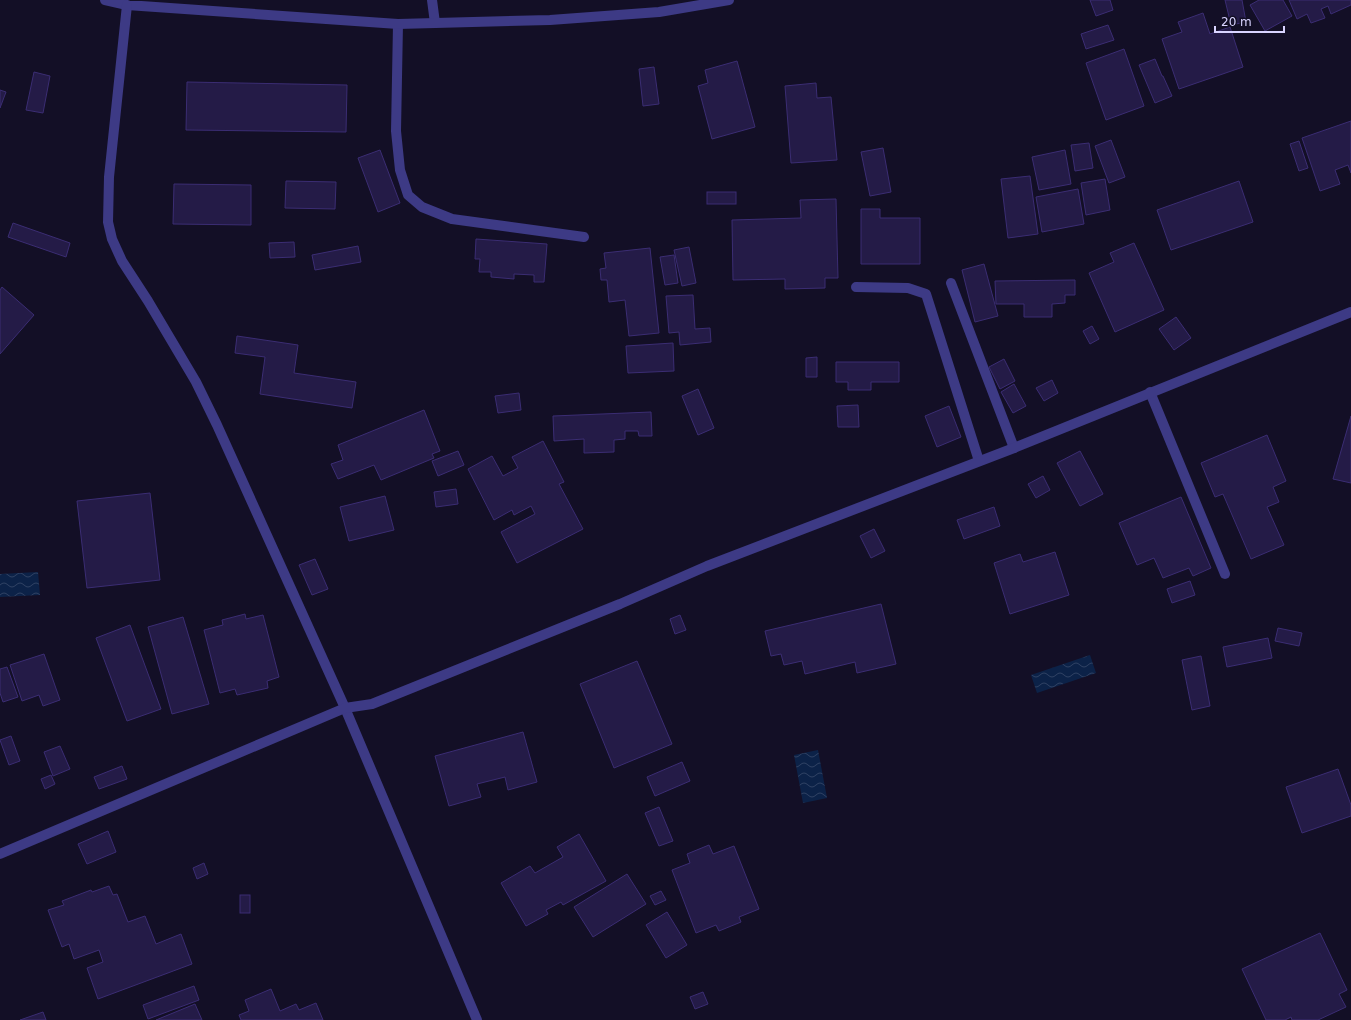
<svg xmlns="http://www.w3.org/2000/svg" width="1351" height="1020" font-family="'DejaVu Sans',sans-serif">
<defs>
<pattern id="water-waves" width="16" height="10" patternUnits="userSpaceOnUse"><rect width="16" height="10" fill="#0c2248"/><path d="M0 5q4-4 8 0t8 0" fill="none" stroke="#2f4163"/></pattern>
</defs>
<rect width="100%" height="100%" fill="#130f26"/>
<!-- water -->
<g fill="url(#water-waves)">
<path d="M 38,572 L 40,595 L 0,597 L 0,574 Z"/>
<path d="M 1090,655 L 1096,673 L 1037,693 L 1031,675 Z"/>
<path d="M 818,750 L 827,798 L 803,803 L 794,755 Z"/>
</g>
<!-- building -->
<g fill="#241b47" stroke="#3b2d73">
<path d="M 1090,0 L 1110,0 L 1113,10 L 1096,16 Z"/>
<path d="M 1225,0 L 1242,0 L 1246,22 L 1231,25 Z"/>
<path d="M 1259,0 L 1283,0 L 1292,16 L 1265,31 L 1250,5 Z"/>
<path d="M 1289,0 L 1351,0 L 1351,5 L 1331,14 L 1328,6 L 1321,9 L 1325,18 L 1311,23 L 1307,14 L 1297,19 Z"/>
<path d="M 1203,13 L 1210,34 L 1230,27 L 1243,67 L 1179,89 L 1162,39 L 1182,32 L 1178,22 Z"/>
<path d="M 1108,25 L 1114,40 L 1086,49 L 1081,34 Z"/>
<path d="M 1124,49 L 1144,106 L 1106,120 L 1086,63 Z"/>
<path d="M 1155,59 L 1162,76 L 1163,76 L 1172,96 L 1155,103 L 1139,65 Z"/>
<path d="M 737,61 L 755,127 L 712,139 L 698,86 L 708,83 L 705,70 Z"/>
<path d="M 654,67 L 659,104 L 643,106 L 639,69 Z"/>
<path d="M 34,72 L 50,76 L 43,113 L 26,110 Z"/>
<path d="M 187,82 L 347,85 L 346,132 L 186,130 Z"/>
<path d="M 816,83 L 817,98 L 831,97 L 837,160 L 791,163 L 785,86 Z"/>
<path d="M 0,90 L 6,92 L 0,108 Z"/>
<path d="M 1351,121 L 1351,173 L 1348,165 L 1335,170 L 1340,184 L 1320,191 L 1302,138 Z"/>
<path d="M 1111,140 L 1125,177 L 1109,183 L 1095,146 Z"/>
<path d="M 1299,141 L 1308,168 L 1299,171 L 1290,144 Z"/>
<path d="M 1089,143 L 1093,168 L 1075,171 L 1071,145 Z"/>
<path d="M 883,148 L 891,192 L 870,196 L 861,152 Z"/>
<path d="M 380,150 L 400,203 L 378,212 L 358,158 Z"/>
<path d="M 1065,150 L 1071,184 L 1039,190 L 1032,157 Z"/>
<path d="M 1030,176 L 1038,234 L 1008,238 L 1001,179 Z"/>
<path d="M 1105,179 L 1110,210 L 1086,215 L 1081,183 Z"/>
<path d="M 286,181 L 336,182 L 335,209 L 285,208 Z"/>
<path d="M 1239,181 L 1253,222 L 1171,250 L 1157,210 Z"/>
<path d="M 174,184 L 251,185 L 251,225 L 173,224 Z"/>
<path d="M 1078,189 L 1084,224 L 1042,232 L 1036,197 Z"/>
<rect x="707" y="192" width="29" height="12"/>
<path d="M 836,199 L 838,278 L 825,278 L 825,288 L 785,289 L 785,279 L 733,280 L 732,220 L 801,218 L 800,200 Z"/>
<path d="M 861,209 L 880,209 L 880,218 L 920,218 L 920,264 L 861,264 Z"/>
<path d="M 13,223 L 70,243 L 66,257 L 8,237 Z"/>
<path d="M 476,239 L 547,244 L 544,282 L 534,282 L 534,275 L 514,274 L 514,279 L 491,277 L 491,272 L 479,272 L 480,259 L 475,259 Z"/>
<path d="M 294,242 L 295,257 L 270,258 L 269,243 Z"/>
<path d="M 1134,243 L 1164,310 L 1115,332 L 1089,273 L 1114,262 L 1110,253 Z"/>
<path d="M 358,246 L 361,262 L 315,270 L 312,255 Z"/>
<path d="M 689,247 L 696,283 L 682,286 L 674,250 Z"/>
<path d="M 650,248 L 659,333 L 629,336 L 625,300 L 609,302 L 607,280 L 601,280 L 600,269 L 606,268 L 604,253 Z"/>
<path d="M 674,255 L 678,283 L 665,285 L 660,257 Z"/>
<path d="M 984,264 L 998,316 L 975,322 L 962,270 Z"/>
<path d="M 1075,280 L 1075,295 L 1065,295 L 1065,303 L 1052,304 L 1052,317 L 1024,317 L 1024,304 L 996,304 L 995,281 Z"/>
<path d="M 2,287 L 34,315 L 0,354 L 0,290 Z"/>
<path d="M 693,295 L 695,329 L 710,328 L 711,342 L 680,345 L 679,332 L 669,333 L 666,296 Z"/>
<path d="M 1176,317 L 1191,338 L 1174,350 L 1159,329 Z"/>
<path d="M 1092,326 L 1099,339 L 1090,344 L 1083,331 Z"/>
<path d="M 237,336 L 298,345 L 294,373 L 356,382 L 352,408 L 260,394 L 265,357 L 235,353 Z"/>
<path d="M 673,343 L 674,371 L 628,373 L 626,346 Z"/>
<path d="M 817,357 L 817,377 L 806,377 L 806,358 Z"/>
<path d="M 1004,359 L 1015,381 L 1000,389 L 989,367 Z"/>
<path d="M 836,362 L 899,362 L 899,382 L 871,382 L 871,390 L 848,390 L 848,382 L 836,382 Z"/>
<path d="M 1052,380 L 1058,393 L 1044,401 L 1036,388 Z"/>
<path d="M 1014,384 L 1026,406 L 1013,413 L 1001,392 Z"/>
<path d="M 698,389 L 714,428 L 698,435 L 682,396 Z"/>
<path d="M 519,393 L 521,410 L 498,413 L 495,396 Z"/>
<path d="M 858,405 L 859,427 L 838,427 L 837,406 Z"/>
<path d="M 949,406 L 961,437 L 937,447 L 925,416 Z"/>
<path d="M 424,410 L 440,451 L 432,454 L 434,458 L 381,480 L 374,465 L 338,479 L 331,464 L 343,460 L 338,445 Z"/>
<path d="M 651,412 L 652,436 L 639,436 L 638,431 L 625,431 L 625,439 L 614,440 L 614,452 L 584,453 L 584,439 L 554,441 L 553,416 Z"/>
<path d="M 1351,416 L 1351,483 L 1333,479 Z"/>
<path d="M 1267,435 L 1286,481 L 1273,487 L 1279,502 L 1267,507 L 1284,545 L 1251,559 L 1223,494 L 1215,497 L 1201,463 Z"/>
<path d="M 543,441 L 564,482 L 559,484 L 583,529 L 517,563 L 501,532 L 535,514 L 531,506 L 514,515 L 512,510 L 494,520 L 468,469 L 492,456 L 503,476 L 518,468 L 512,457 Z"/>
<path d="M 458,451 L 464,465 L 438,476 L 432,461 Z"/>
<path d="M 1080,451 L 1103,494 L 1080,506 L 1057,463 Z"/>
<path d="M 1043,476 L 1050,490 L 1036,498 L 1028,484 Z"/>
<path d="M 456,489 L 458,504 L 436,507 L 434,492 Z"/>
<path d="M 150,493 L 160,580 L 87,588 L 77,501 Z"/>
<path d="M 385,496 L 394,530 L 349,541 L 340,507 Z"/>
<path d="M 1181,497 L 1211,568 L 1193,576 L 1189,568 L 1163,578 L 1154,558 L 1137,565 L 1119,523 Z"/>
<path d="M 994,507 L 1000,526 L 964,539 L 957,520 Z"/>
<path d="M 874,529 L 885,551 L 871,558 L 860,536 Z"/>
<path d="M 1055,552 L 1069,595 L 1010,614 L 994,563 L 1020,554 L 1023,562 Z"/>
<path d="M 315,559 L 328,589 L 312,595 L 299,565 Z"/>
<path d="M 1190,581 L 1195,595 L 1172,603 L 1167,589 Z"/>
<path d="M 881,604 L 896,664 L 857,673 L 855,662 L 805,674 L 802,661 L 784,665 L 781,654 L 771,656 L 765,631 Z"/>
<path d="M 245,614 L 246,619 L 263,615 L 279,677 L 267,681 L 268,688 L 237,695 L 235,689 L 220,693 L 204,630 L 223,625 L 222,620 Z"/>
<path d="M 680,615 L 686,630 L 675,634 L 670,619 Z"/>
<path d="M 183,617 L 209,704 L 172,714 L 148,627 Z"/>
<path d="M 130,625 L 161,709 L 127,721 L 96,638 Z"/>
<path d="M 1278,628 L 1302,633 L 1299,646 L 1275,641 Z"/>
<path d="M 1268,638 L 1272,658 L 1227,667 L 1223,647 Z"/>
<path d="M 44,654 L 60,700 L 43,706 L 39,695 L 22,701 L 10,665 Z"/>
<path d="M 1201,656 L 1210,706 L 1192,710 L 1182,660 Z"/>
<path d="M 637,661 L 672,744 L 614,768 L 580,684 Z"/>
<path d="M 7,667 L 18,697 L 3,702 L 0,693 L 0,669 Z"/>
<path d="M 523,732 L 537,782 L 508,790 L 505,777 L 477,784 L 481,797 L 449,806 L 435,756 Z"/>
<path d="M 11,736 L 20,761 L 9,765 L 0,740 Z"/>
<path d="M 60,746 L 70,769 L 53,776 L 44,752 Z"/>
<path d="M 682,762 L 690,781 L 655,796 L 647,777 Z"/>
<path d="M 122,766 L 127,779 L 99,789 L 94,777 Z"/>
<path d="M 1338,769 L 1351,805 L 1351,816 L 1302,833 L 1286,787 Z"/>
<path d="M 51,775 L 55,784 L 45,789 L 41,779 Z"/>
<path d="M 659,807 L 673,841 L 659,846 L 645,813 Z"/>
<path d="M 108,831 L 116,852 L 87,864 L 78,844 Z"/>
<path d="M 579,834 L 606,881 L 563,905 L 561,902 L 546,910 L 548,914 L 526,926 L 501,883 L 530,866 L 535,873 L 563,857 L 557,847 Z"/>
<path d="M 709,845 L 713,854 L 734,846 L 759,909 L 739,917 L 741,922 L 719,931 L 716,925 L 696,933 L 672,870 L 690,863 L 687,854 Z"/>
<path d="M 204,863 L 208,874 L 197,879 L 193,868 Z"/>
<path d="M 627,874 L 646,904 L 593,937 L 574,907 Z"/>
<path d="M 109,886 L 113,895 L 117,894 L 128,922 L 145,916 L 156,944 L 181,934 L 192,964 L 98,999 L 87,968 L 103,962 L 99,950 L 74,959 L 69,944 L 62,947 L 48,910 L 64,905 L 62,901 L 91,890 L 92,892 Z"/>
<path d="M 661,891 L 666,900 L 655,905 L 650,896 Z"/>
<rect x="240" y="895" width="10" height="18"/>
<path d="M 667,912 L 687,945 L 666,958 L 646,925 Z"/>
<path d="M 1320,933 L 1347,990 L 1339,994 L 1346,1007 L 1318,1020 L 1292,1020 L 1291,1017 L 1285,1020 L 1266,1020 L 1242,969 Z"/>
<path d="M 194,986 L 199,1000 L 148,1019 L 143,1005 Z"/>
<path d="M 271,989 L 280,1011 L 296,1004 L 299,1010 L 316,1003 L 323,1020 L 241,1020 L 239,1015 L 249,1011 L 245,1000 Z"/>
<path d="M 703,992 L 708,1004 L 695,1009 L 690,997 Z"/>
<path d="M 195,1004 L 202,1020 L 156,1020 Z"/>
<path d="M 43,1012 L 46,1020 L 20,1020 Z"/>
</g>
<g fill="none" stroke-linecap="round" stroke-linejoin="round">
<!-- lane -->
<g stroke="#3d3a85" stroke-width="10">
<path d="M 432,0 L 435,23"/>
<path d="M 398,24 L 396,131 L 400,170 L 408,195 L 422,207 L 452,219 L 584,237"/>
<path d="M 951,283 L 1014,448"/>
<path d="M 856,287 L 908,288 L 926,294 L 979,461"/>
<path d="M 1150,392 L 1225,574"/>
</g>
<!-- street -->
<g stroke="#3d3a85" stroke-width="10">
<path d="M 105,0 L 127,5 L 398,24 L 550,20 L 659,12 L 729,0"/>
<path d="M 127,5 L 109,177 L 108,222 L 112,239 L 122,261 L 148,301 L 196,382 L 217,425 L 345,708 L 477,1020"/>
<path d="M 0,854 L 345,708 L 372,704 L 620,604 L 707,566 L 1014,448 L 1351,312"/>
</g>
</g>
<!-- scale -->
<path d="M1215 26v6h69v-6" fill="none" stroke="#d9d4ff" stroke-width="2"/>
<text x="1221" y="26" font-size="12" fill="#d9d4ff" stroke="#130f26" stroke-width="3" paint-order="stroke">20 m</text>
</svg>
